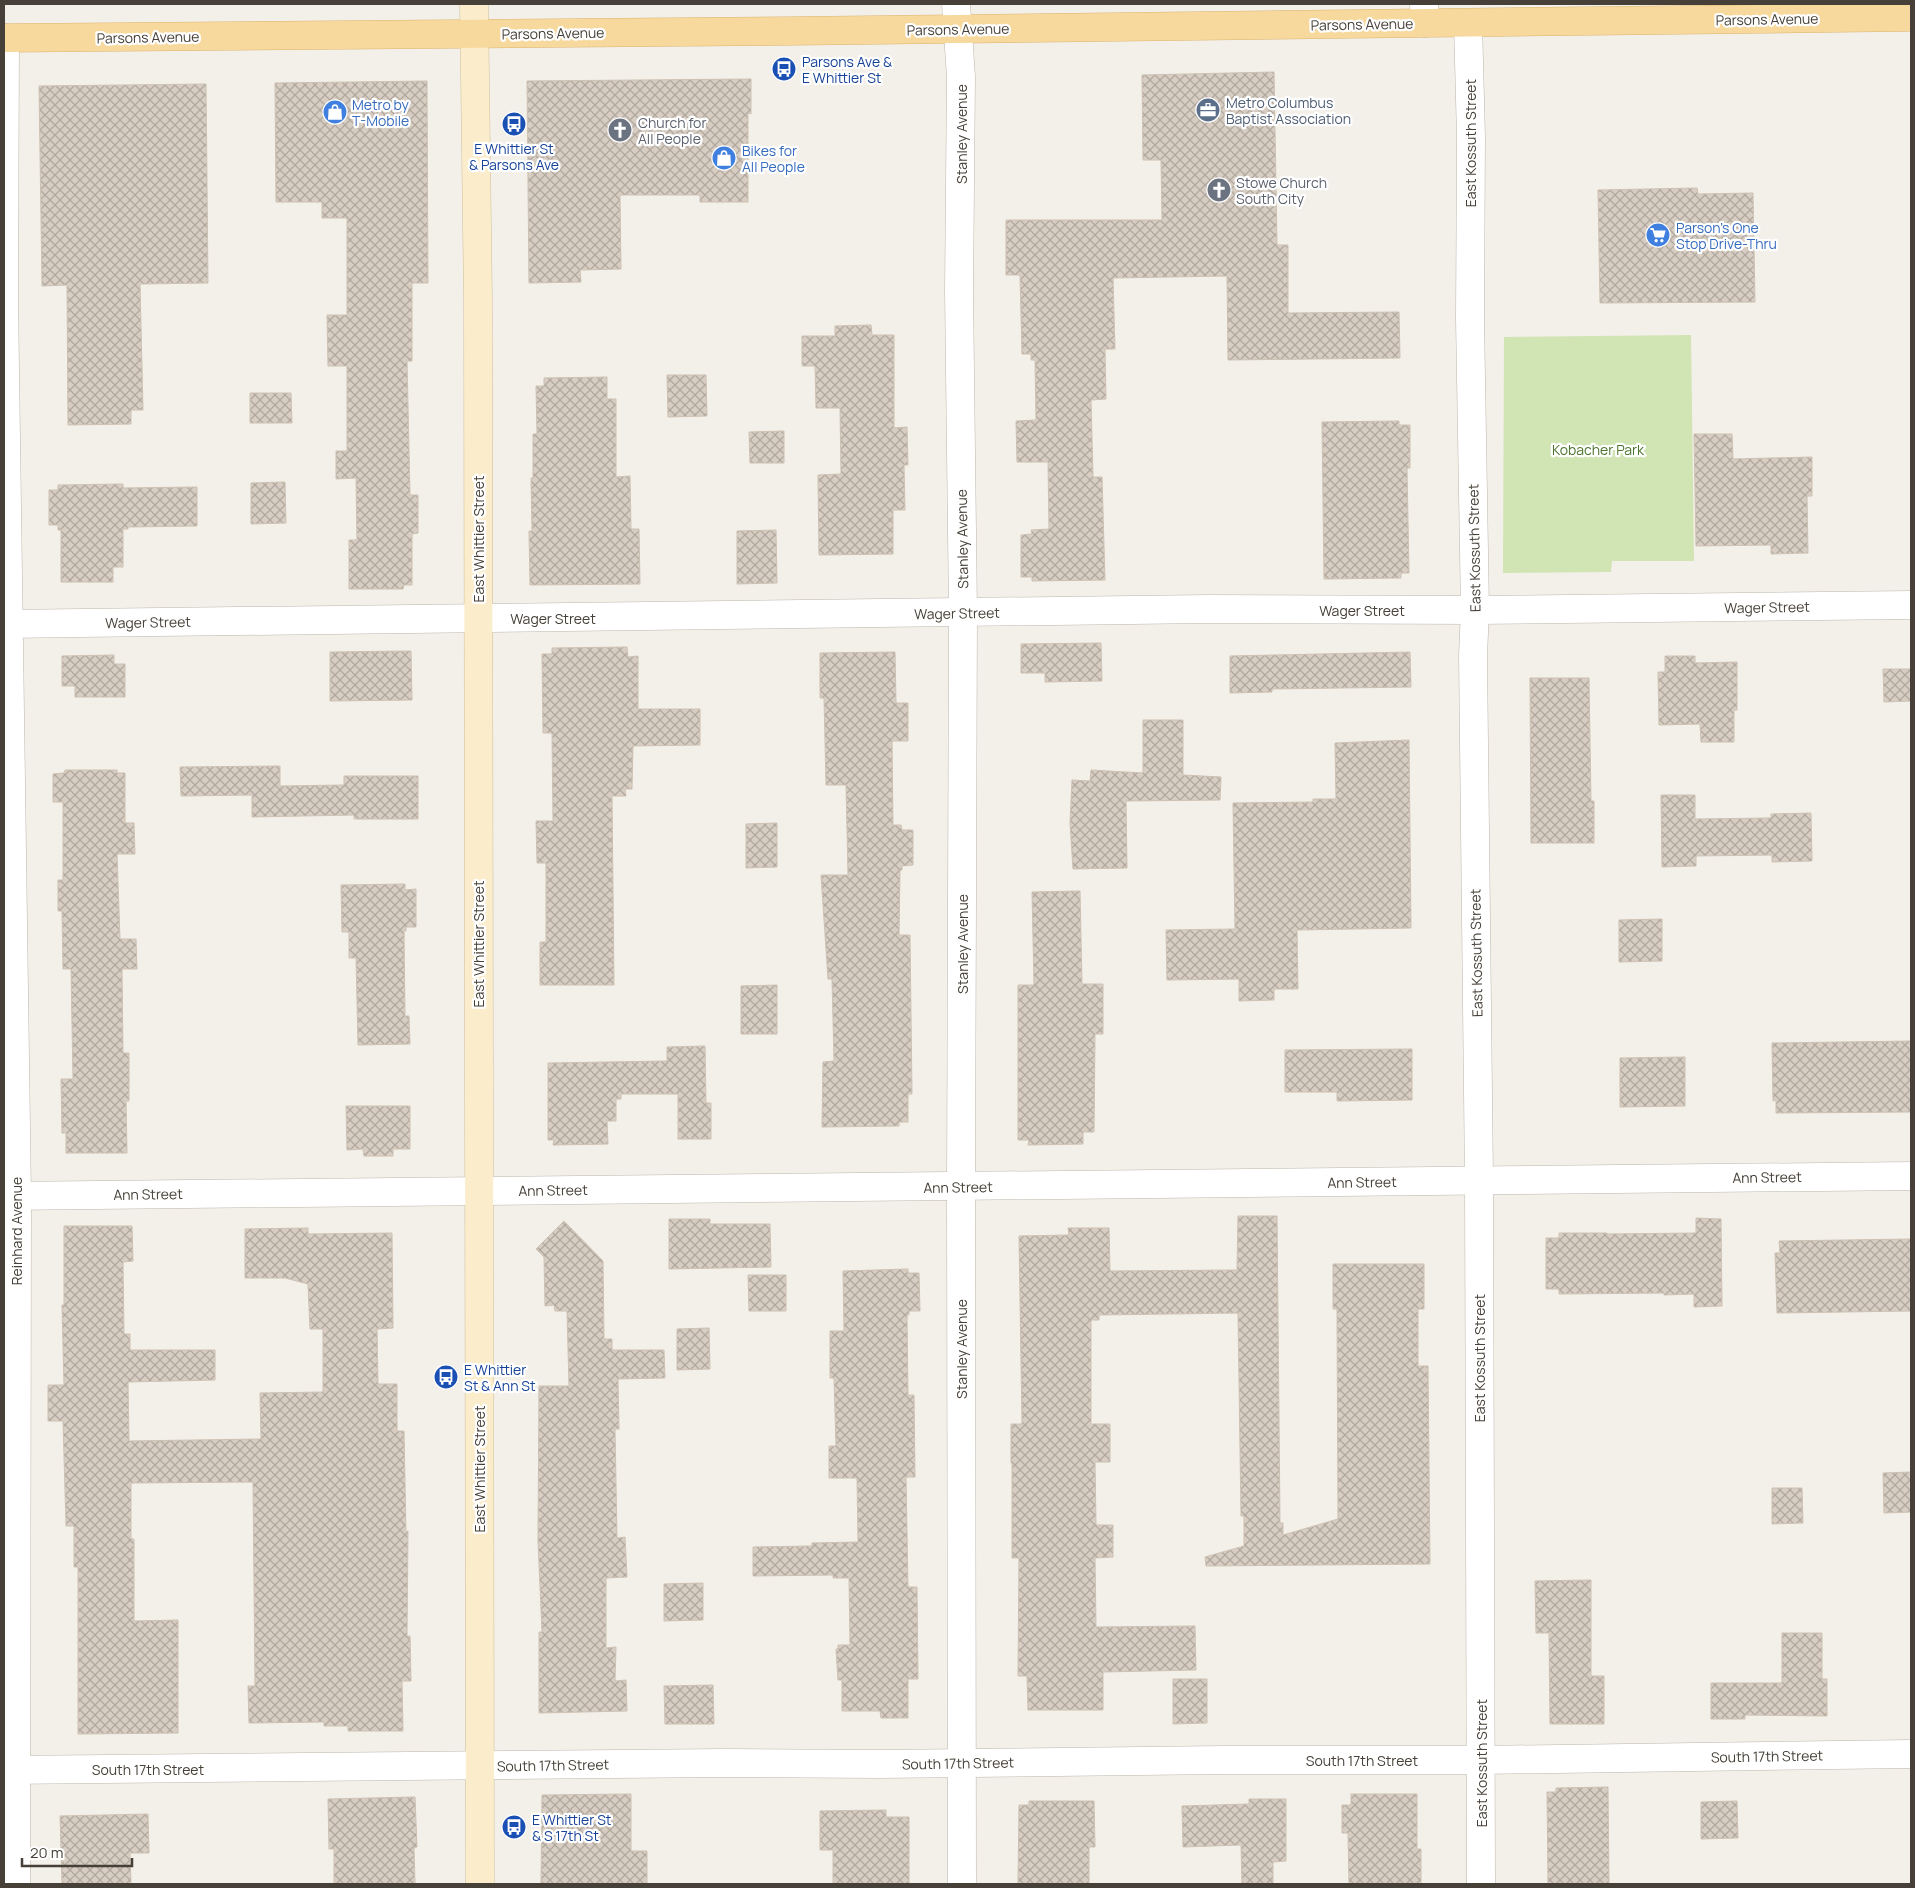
<svg xmlns="http://www.w3.org/2000/svg" width="1915" height="1888" font-family="Manrope,sans-serif">
<defs>
<pattern id="building-cross-hatch" width="8" height="8" patternUnits="userSpaceOnUse" patternTransform="scale(1.25)"><rect width="8" height="8" fill="#d7cdc2"/><path d="M0 0l8 8M0 8l8-8" fill="none" stroke="#b0a89f"/></pattern>
</defs>
<rect width="100%" height="100%" fill="#f3efe9"/>
<!-- green -->
<path fill="#d1e4b4" d="M 1691,335 L 1694,561 L 1612,561 L 1611,572 L 1503,573 L 1504,337 Z"/>
<!-- building -->
<g fill="url(#building-cross-hatch)" stroke="#cec2b2">
<path d="M 1274,72 L 1277,245 L 1288,245 L 1288,313 L 1399,312 L 1400,358 L 1228,360 L 1227,276 L 1113,278 L 1115,349 L 1105,349 L 1106,399 L 1091,400 L 1093,477 L 1102,477 L 1105,580 L 1032,581 L 1032,577 L 1021,577 L 1021,535 L 1032,534 L 1031,530 L 1049,529 L 1048,462 L 1017,462 L 1016,421 L 1036,420 L 1035,360 L 1031,360 L 1031,354 L 1022,354 L 1020,275 L 1006,275 L 1006,220 L 1162,220 L 1161,160 L 1143,160 L 1142,75 Z"/>
<path d="M 751,79 L 751,114 L 748,113 L 748,202 L 700,202 L 700,195 L 620,195 L 621,269 L 580,270 L 581,282 L 529,283 L 527,81 Z"/>
<path d="M 427,81 L 428,283 L 412,283 L 412,361 L 407,361 L 410,495 L 418,495 L 418,533 L 412,534 L 412,585 L 404,585 L 403,589 L 349,589 L 349,540 L 357,540 L 356,478 L 336,479 L 336,451 L 347,451 L 347,366 L 328,366 L 327,315 L 347,315 L 347,218 L 322,218 L 322,202 L 276,202 L 275,83 Z"/>
<path d="M 206,84 L 208,283 L 140,284 L 143,410 L 131,410 L 131,424 L 68,425 L 67,285 L 42,286 L 39,86 Z"/>
<path d="M 1697,188 L 1698,194 L 1753,193 L 1755,302 L 1600,303 L 1598,190 Z"/>
<path d="M 871,325 L 872,335 L 894,335 L 894,428 L 907,427 L 908,465 L 904,465 L 905,510 L 893,510 L 893,554 L 819,555 L 818,475 L 841,474 L 840,408 L 816,408 L 815,366 L 802,366 L 802,336 L 835,336 L 835,326 Z"/>
<path d="M 667,375 L 706,375 L 707,416 L 668,417 Z"/>
<path d="M 607,377 L 607,399 L 616,399 L 616,477 L 630,476 L 631,529 L 639,529 L 640,584 L 530,585 L 529,531 L 532,531 L 531,478 L 533,478 L 533,434 L 537,434 L 536,386 L 544,386 L 544,378 Z"/>
<path d="M 250,393 L 291,393 L 292,423 L 250,423 Z"/>
<path d="M 1399,421 L 1399,425 L 1410,425 L 1410,468 L 1407,468 L 1409,573 L 1401,573 L 1401,578 L 1324,579 L 1322,422 Z"/>
<path d="M 784,431 L 784,463 L 750,463 L 749,432 Z"/>
<path d="M 1694,434 L 1732,434 L 1733,459 L 1812,457 L 1812,496 L 1807,496 L 1808,553 L 1771,554 L 1771,545 L 1696,546 Z"/>
<path d="M 285,482 L 286,523 L 251,524 L 251,483 Z"/>
<path d="M 123,484 L 123,488 L 197,487 L 197,526 L 128,527 L 128,529 L 123,529 L 123,567 L 113,567 L 113,582 L 61,582 L 61,530 L 58,530 L 58,525 L 49,525 L 49,490 L 58,490 L 58,485 Z"/>
<path d="M 776,530 L 777,583 L 737,584 L 737,531 Z"/>
<path d="M 1101,643 L 1102,681 L 1045,682 L 1045,673 L 1021,673 L 1021,644 Z"/>
<path d="M 627,647 L 628,657 L 638,656 L 638,709 L 700,709 L 700,745 L 633,746 L 632,789 L 625,789 L 626,796 L 612,796 L 614,985 L 540,985 L 540,942 L 546,942 L 546,863 L 537,863 L 536,821 L 553,821 L 552,733 L 543,733 L 542,654 L 552,654 L 552,648 Z"/>
<path d="M 411,651 L 412,700 L 330,701 L 330,652 Z"/>
<path d="M 895,652 L 896,703 L 908,703 L 908,741 L 892,741 L 893,825 L 901,825 L 902,830 L 913,830 L 913,865 L 902,866 L 902,870 L 900,870 L 899,935 L 910,935 L 912,1094 L 908,1094 L 908,1122 L 899,1122 L 899,1126 L 822,1127 L 823,1062 L 834,1061 L 832,979 L 828,979 L 821,875 L 848,875 L 846,785 L 826,785 L 824,698 L 820,698 L 820,653 Z"/>
<path d="M 1410,652 L 1411,687 L 1272,689 L 1272,692 L 1230,693 L 1230,656 Z"/>
<path d="M 114,655 L 114,664 L 125,664 L 125,697 L 75,697 L 75,686 L 62,686 L 62,656 Z"/>
<path d="M 1665,656 L 1695,656 L 1695,663 L 1737,662 L 1737,710 L 1734,710 L 1734,742 L 1701,742 L 1700,724 L 1659,725 L 1658,672 L 1665,672 Z"/>
<path d="M 1883,669 L 1911,669 L 1911,701 L 1884,702 Z"/>
<path d="M 1530,678 L 1589,678 L 1591,801 L 1594,801 L 1594,843 L 1531,843 Z"/>
<path d="M 1143,720 L 1183,720 L 1183,775 L 1221,777 L 1220,800 L 1126,801 L 1127,868 L 1073,869 L 1070,823 L 1072,780 L 1090,781 L 1091,770 L 1143,773 Z"/>
<path d="M 1409,740 L 1411,928 L 1297,930 L 1298,989 L 1274,989 L 1274,1000 L 1239,1001 L 1239,979 L 1167,980 L 1166,930 L 1235,929 L 1233,803 L 1313,802 L 1313,799 L 1336,799 L 1335,743 Z"/>
<path d="M 280,766 L 280,786 L 344,785 L 344,776 L 418,776 L 418,819 L 354,819 L 354,815 L 252,817 L 252,795 L 181,796 L 180,767 Z"/>
<path d="M 65,770 L 117,770 L 117,773 L 125,773 L 125,823 L 134,823 L 135,854 L 117,854 L 120,939 L 136,939 L 137,969 L 122,969 L 123,1053 L 129,1053 L 129,1101 L 126,1101 L 127,1153 L 66,1153 L 66,1133 L 62,1133 L 61,1079 L 73,1079 L 71,969 L 63,969 L 62,911 L 58,911 L 58,880 L 63,880 L 63,802 L 53,802 L 53,774 L 64,773 Z"/>
<path d="M 1661,795 L 1695,795 L 1695,819 L 1771,818 L 1771,814 L 1811,813 L 1812,861 L 1772,862 L 1772,855 L 1696,856 L 1696,866 L 1662,867 Z"/>
<path d="M 777,823 L 777,867 L 746,868 L 746,824 Z"/>
<path d="M 405,884 L 405,890 L 416,889 L 416,927 L 406,927 L 406,931 L 404,931 L 405,1016 L 409,1016 L 410,1044 L 358,1045 L 356,958 L 349,958 L 349,932 L 342,932 L 341,885 Z"/>
<path d="M 1080,891 L 1082,984 L 1103,984 L 1103,1034 L 1095,1034 L 1094,1132 L 1083,1132 L 1083,1144 L 1028,1145 L 1029,1140 L 1018,1140 L 1018,985 L 1034,985 L 1032,892 Z"/>
<path d="M 1662,919 L 1662,961 L 1619,962 L 1619,920 Z"/>
<path d="M 777,985 L 777,1034 L 741,1034 L 741,986 Z"/>
<path d="M 1911,1041 L 1911,1112 L 1776,1113 L 1776,1100 L 1773,1101 L 1772,1043 Z"/>
<path d="M 705,1046 L 706,1103 L 711,1103 L 711,1139 L 678,1139 L 678,1094 L 621,1094 L 621,1099 L 616,1099 L 616,1121 L 607,1121 L 608,1144 L 553,1145 L 554,1140 L 548,1140 L 548,1063 L 667,1061 L 667,1047 Z"/>
<path d="M 1412,1049 L 1412,1100 L 1337,1101 L 1337,1092 L 1285,1092 L 1285,1050 Z"/>
<path d="M 1685,1057 L 1685,1106 L 1620,1107 L 1620,1058 Z"/>
<path d="M 346,1106 L 410,1106 L 410,1149 L 393,1149 L 393,1156 L 364,1156 L 363,1149 L 347,1150 Z"/>
<path d="M 1238,1216 L 1277,1216 L 1280,1523 L 1283,1523 L 1283,1535 L 1338,1519 L 1337,1309 L 1333,1309 L 1333,1264 L 1424,1264 L 1424,1309 L 1418,1309 L 1418,1366 L 1428,1366 L 1430,1564 L 1206,1566 L 1205,1557 L 1244,1546 L 1244,1516 L 1241,1516 L 1238,1313 L 1099,1315 L 1099,1320 L 1091,1320 L 1091,1424 L 1110,1424 L 1110,1462 L 1095,1462 L 1096,1525 L 1113,1525 L 1113,1557 L 1095,1558 L 1096,1627 L 1195,1626 L 1196,1670 L 1103,1672 L 1103,1710 L 1028,1710 L 1027,1676 L 1018,1676 L 1019,1558 L 1012,1558 L 1012,1463 L 1011,1463 L 1011,1424 L 1022,1424 L 1019,1236 L 1069,1235 L 1068,1228 L 1109,1228 L 1110,1271 L 1237,1270 Z"/>
<path d="M 1696,1218 L 1721,1219 L 1722,1306 L 1694,1307 L 1694,1294 L 1664,1295 L 1664,1293 L 1559,1294 L 1559,1289 L 1546,1289 L 1546,1238 L 1559,1238 L 1559,1233 L 1607,1233 L 1607,1234 L 1696,1233 Z"/>
<path d="M 669,1219 L 710,1219 L 710,1224 L 770,1224 L 771,1267 L 669,1269 Z"/>
<path d="M 564,1221 L 603,1261 L 604,1339 L 612,1339 L 612,1350 L 664,1350 L 665,1378 L 618,1379 L 619,1429 L 615,1429 L 617,1538 L 625,1537 L 627,1577 L 606,1578 L 606,1648 L 616,1647 L 615,1681 L 626,1680 L 627,1711 L 539,1713 L 539,1632 L 542,1632 L 538,1541 L 539,1386 L 569,1386 L 567,1311 L 555,1311 L 554,1305 L 545,1306 L 544,1257 L 536,1249 Z"/>
<path d="M 64,1226 L 132,1226 L 133,1261 L 123,1262 L 124,1334 L 130,1334 L 130,1350 L 215,1350 L 215,1380 L 128,1382 L 129,1441 L 261,1439 L 260,1393 L 323,1392 L 323,1329 L 310,1329 L 308,1284 L 285,1278 L 245,1278 L 245,1229 L 308,1228 L 308,1234 L 392,1233 L 393,1328 L 377,1329 L 378,1384 L 397,1384 L 397,1431 L 404,1431 L 406,1532 L 408,1531 L 407,1636 L 410,1636 L 411,1681 L 402,1681 L 403,1731 L 348,1731 L 348,1726 L 324,1726 L 324,1722 L 249,1723 L 248,1686 L 255,1686 L 253,1482 L 131,1483 L 131,1539 L 134,1539 L 134,1621 L 178,1620 L 178,1733 L 78,1734 L 78,1567 L 74,1567 L 74,1526 L 66,1526 L 63,1421 L 48,1421 L 48,1385 L 64,1385 L 62,1305 L 64,1305 Z"/>
<path d="M 1911,1239 L 1911,1311 L 1777,1313 L 1775,1253 L 1780,1253 L 1779,1241 Z"/>
<path d="M 908,1269 L 908,1273 L 919,1273 L 920,1311 L 909,1311 L 909,1315 L 907,1315 L 908,1395 L 914,1395 L 915,1477 L 906,1477 L 908,1587 L 917,1587 L 918,1679 L 908,1679 L 908,1718 L 881,1718 L 880,1711 L 842,1711 L 842,1680 L 838,1680 L 836,1649 L 838,1649 L 838,1645 L 850,1645 L 849,1578 L 833,1578 L 833,1575 L 753,1576 L 753,1547 L 812,1546 L 812,1543 L 858,1542 L 857,1478 L 829,1478 L 829,1446 L 836,1446 L 834,1378 L 830,1378 L 830,1331 L 844,1331 L 843,1271 Z"/>
<path d="M 748,1275 L 786,1275 L 786,1311 L 749,1311 Z"/>
<path d="M 709,1328 L 710,1369 L 677,1370 L 677,1329 Z"/>
<path d="M 1911,1472 L 1911,1512 L 1884,1513 L 1883,1473 Z"/>
<path d="M 1772,1488 L 1802,1488 L 1803,1523 L 1772,1524 Z"/>
<path d="M 1591,1580 L 1591,1676 L 1604,1676 L 1604,1724 L 1550,1724 L 1549,1633 L 1536,1633 L 1535,1581 Z"/>
<path d="M 703,1583 L 703,1620 L 664,1621 L 664,1584 Z"/>
<path d="M 1782,1633 L 1822,1633 L 1822,1679 L 1827,1679 L 1827,1716 L 1745,1715 L 1745,1719 L 1711,1719 L 1711,1683 L 1782,1683 Z"/>
<path d="M 1173,1679 L 1207,1679 L 1207,1723 L 1173,1724 Z"/>
<path d="M 713,1685 L 714,1724 L 665,1724 L 664,1686 Z"/>
<path d="M 1608,1787 L 1609,1884 L 1548,1884 L 1547,1792 L 1556,1792 L 1556,1788 Z"/>
<path d="M 631,1794 L 631,1851 L 647,1851 L 647,1884 L 541,1884 L 542,1795 Z"/>
<path d="M 1351,1794 L 1417,1794 L 1417,1849 L 1421,1849 L 1421,1884 L 1349,1884 L 1348,1833 L 1342,1833 L 1342,1805 L 1351,1805 Z"/>
<path d="M 415,1797 L 417,1847 L 414,1848 L 415,1884 L 334,1884 L 334,1849 L 329,1849 L 328,1799 Z"/>
<path d="M 1249,1799 L 1286,1799 L 1286,1861 L 1273,1862 L 1273,1884 L 1242,1884 L 1241,1845 L 1183,1847 L 1182,1806 L 1249,1804 Z"/>
<path d="M 1029,1801 L 1094,1801 L 1095,1847 L 1089,1847 L 1089,1884 L 1018,1884 L 1019,1805 L 1029,1805 Z"/>
<path d="M 1737,1801 L 1738,1838 L 1701,1839 L 1701,1802 Z"/>
<path d="M 886,1810 L 886,1817 L 909,1817 L 909,1884 L 833,1884 L 833,1850 L 820,1850 L 820,1811 Z"/>
<path d="M 148,1814 L 149,1853 L 130,1853 L 131,1884 L 62,1884 L 60,1816 Z"/>
</g>
<g fill="none" stroke-linecap="round" stroke-linejoin="round">
<defs>
<g id="street">
<path d="M 956,4 L 961,77 L 959,291 L 963,613 L 961,1187 L 962,1884"/>
<path d="M 1424,4 L 1425,23"/>
<path d="M 1468,23 L 1471,137 L 1470,319 L 1475,610 L 1473,656 L 1479,1180 L 1481,1884"/>
<path d="M 5,38 L 4,299 L 17,1196 L 16,1884"/>
<path d="M 4,624 L 1208,609 L 1475,610 L 1911,605"/>
<path d="M 4,1196 L 1911,1176"/>
<path d="M 4,1770 L 723,1763 L 879,1764 L 1223,1760 L 1481,1760 L 1911,1754"/>
</g>
<path id="secondary" d="M 474,4 L 478,300 L 480,1884"/>
<path id="primary" d="M 4,38 L 790,31 L 1911,17"/>
</defs>
<!-- street casing -->
<use href="#street" stroke="#beb6ac" stroke-width="29"/>
<!-- secondary casing -->
<use href="#secondary" stroke="#cfbf9b" stroke-width="29"/>
<!-- primary casing -->
<use href="#primary" stroke="#dbb56e" stroke-width="29"/>
<!-- street -->
<use href="#street" stroke="#fff" stroke-width="28"/>
<!-- secondary -->
<use href="#secondary" stroke="#fbedcb" stroke-width="28"/>
<!-- primary -->
<use href="#primary" stroke="#f7d99e" stroke-width="28"/>
</g>
<!-- icons -->
<defs>
<symbol id="bus-disc" viewBox="-11 -11 22 22"><circle r="9.5" fill="#1a4fb4" stroke="#fff"/><path d="M-5-6H5V4H4V6H2V4H-2V6H-4V4H-5ZM-3.5-4V0h7V-4ZM-3.5 1.2v1.5H-2V1.2ZM2 1.2v1.5H3.5V1.2Z" fill="#fff"/></symbol>
<symbol id="office-disc" viewBox="-11 -11 22 22"><circle r="9.5" fill="#5c6f8a" stroke="#fff"/><path d="M-6-3h4V-5.5h4V-3h4V5H-6ZM-1-4.5V-3h2v-1.5ZM-6 0V1H6V0Z" fill="#fff"/></symbol>
<symbol id="shop-disc" viewBox="-11 -11 22 22"><circle r="9.5" fill="#3f7fe0" stroke="#fff"/><path d="M-5-2.5h2.3a2.7 3.5 0 0 1 5.4 0H5L5.5 6h-11ZM-1.5-2.5h3a1.5 2.3 0 0 0-3 0Z" fill="#fff"/></symbol>
<symbol id="church-disc" viewBox="-11 -11 22 22"><circle r="9.5" fill="#6b7280" stroke="#fff"/><path d="M-1.2-6h2.4v3.5h3.3v2.4h-3.3V6h-2.4V-.1h-3.3v-2.4h3.3Z" fill="#fff"/></symbol>
<symbol id="supermarket-disc" viewBox="-11 -11 22 22"><circle r="9.5" fill="#3f7fe0" stroke="#fff"/><path d="M-6-5.5h2.5l.6 2H6L4.5 2H-2.5L-4.4-4H-6ZM-1.5 3.2a1.3 1.3 0 1 0 .1 0ZM3 3.2a1.3 1.3 0 1 0 .1 0Z" fill="#fff"/></symbol>
</defs>
<g fill-rule="evenodd">
<use href="#bus-disc" x="770" y="55" width="28" height="28"/>
<use href="#office-disc" x="1194" y="96" width="28" height="28"/>
<use href="#shop-disc" x="321" y="98" width="28" height="28"/>
<use href="#bus-disc" x="500" y="110" width="28" height="28"/>
<use href="#church-disc" x="606" y="116" width="28" height="28"/>
<use href="#shop-disc" x="710" y="144" width="28" height="28"/>
<use href="#church-disc" x="1205" y="176" width="28" height="28"/>
<use href="#supermarket-disc" x="1644" y="221" width="28" height="28"/>
<use href="#bus-disc" x="432" y="1363" width="28" height="28"/>
<use href="#bus-disc" x="500" y="1813" width="28" height="28"/>
</g>
<g text-anchor="middle" dominant-baseline="central" stroke-width="4.5" stroke-linejoin="round" paint-order="stroke">
<!-- street labels -->
<g font-size="14" fill="#464038" stroke="#fff">
<text transform="translate(1767 19) rotate(-1)">Parsons Avenue</text>
<text transform="translate(1362 24) rotate(-1)">Parsons Avenue</text>
<text transform="translate(958 29) rotate(-1)">Parsons Avenue</text>
<text transform="translate(553 33) rotate(-1)">Parsons Avenue</text>
<text transform="translate(148 37) rotate(-1)">Parsons Avenue</text>
<text transform="translate(961 134) rotate(-90)">Stanley Avenue</text>
<text transform="translate(1470 143) rotate(-90)">East Kossuth Street</text>
<text transform="translate(478 539) rotate(-90)">East Whittier Street</text>
<text transform="translate(962 539) rotate(-91)">Stanley Avenue</text>
<text transform="translate(1474 548) rotate(-91)">East Kossuth Street</text>
<text transform="translate(1767 607) rotate(-1)">Wager Street</text>
<text x="1362" y="610">Wager Street</text>
<text transform="translate(957 613) rotate(-1)">Wager Street</text>
<text x="553" y="618">Wager Street</text>
<text transform="translate(148 622) rotate(-1)">Wager Street</text>
<text transform="translate(478 944) rotate(-90)">East Whittier Street</text>
<text transform="translate(962 944) rotate(-90)">Stanley Avenue</text>
<text transform="translate(1476 953) rotate(-91)">East Kossuth Street</text>
<text transform="translate(1767 1177) rotate(-1)">Ann Street</text>
<text transform="translate(1362 1182) rotate(-1)">Ann Street</text>
<text transform="translate(958 1187) rotate(-1)">Ann Street</text>
<text transform="translate(553 1190) rotate(-1)">Ann Street</text>
<text transform="translate(148 1194) rotate(-1)">Ann Street</text>
<text transform="translate(16 1231) rotate(-90)">Reinhard Avenue</text>
<text transform="translate(961 1349) rotate(-90)">Stanley Avenue</text>
<text transform="translate(1479 1358) rotate(-90)">East Kossuth Street</text>
<text transform="translate(479 1469) rotate(-90)">East Whittier Street</text>
<text transform="translate(1767 1756) rotate(-1)">South 17th Street</text>
<text x="1362" y="1760">South 17th Street</text>
<text transform="translate(958 1763) rotate(-1)">South 17th Street</text>
<text transform="translate(1481 1763) rotate(-90)">East Kossuth Street</text>
<text transform="translate(553 1765) rotate(-1)">South 17th Street</text>
<text x="148" y="1769">South 17th Street</text>
</g>
<!-- transit labels -->
<g font-size="14" fill="#164399" stroke="#fff" text-anchor="start">
<text x="802" y="61">Parsons Ave &amp;<tspan x="802" dy="16">E Whittier St</tspan></text>
<text x="514" y="148" text-anchor="middle">E Whittier St<tspan x="514" dy="16">&amp; Parsons Ave</tspan></text>
<text x="464" y="1369">E Whittier<tspan x="464" dy="16">St &amp; Ann St</tspan></text>
<text x="532" y="1819">E Whittier St<tspan x="532" dy="16">&amp; S 17th St</tspan></text>
</g>
<!-- service labels -->
<g font-size="14" fill="#4e5e75" stroke="#fff" text-anchor="start">
<text x="1226" y="102">Metro Columbus<tspan x="1226" dy="16">Baptist Association</tspan></text>
</g>
<!-- shop labels -->
<g font-size="14" fill="#366cbe" stroke="#fff" text-anchor="start">
<text x="352" y="104">Metro by<tspan x="352" dy="16">T-Mobile</tspan></text>
<text x="742" y="150">Bikes for<tspan x="742" dy="16">All People</tspan></text>
<text x="1676" y="227">Parson's One<tspan x="1676" dy="16">Stop Drive-Thru</tspan></text>
</g>
<!-- worship labels -->
<g font-size="14" fill="#5b616d" stroke="#fff" text-anchor="start">
<text x="638" y="122">Church for<tspan x="638" dy="16">All People</tspan></text>
<text x="1236" y="182">Stowe Church<tspan x="1236" dy="16">South City</tspan></text>
</g>
<!-- park labels -->
<g font-size="14" fill="#4c742f" stroke="#fff">
<text x="1598" y="449">Kobacher Park</text>
</g>
</g>
<!-- border -->
<rect width="1915" height="1888" fill="none" stroke="#464038" stroke-width="10"/>
<!-- scale -->
<path d="M22 1858v8h110v-8" fill="none" stroke="#464038" stroke-width="2.5"/>
<text x="30" y="1858" font-size="15" fill="#464038" stroke="#ffffff" stroke-width="4" paint-order="stroke">20 m</text>
</svg>
